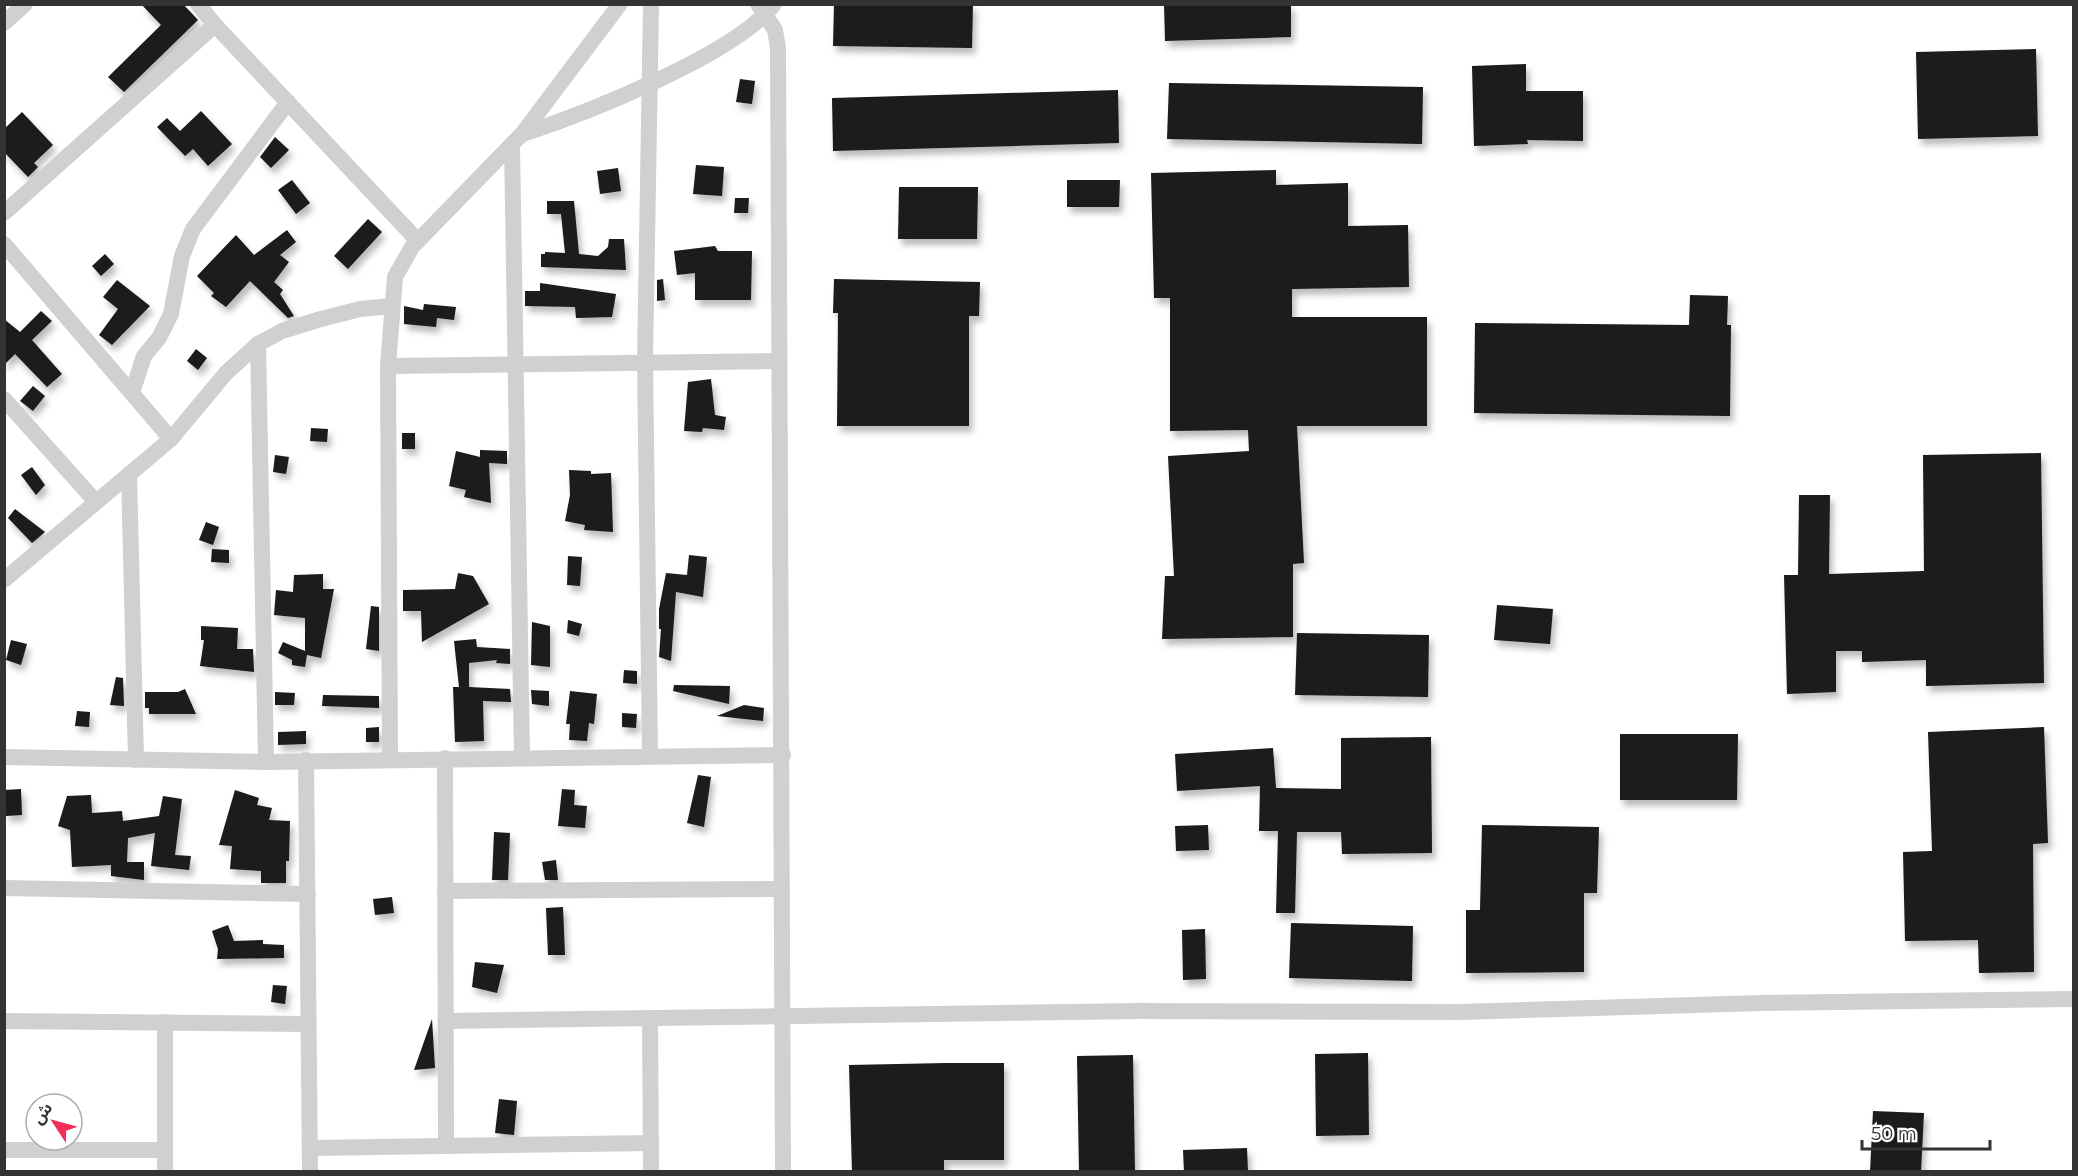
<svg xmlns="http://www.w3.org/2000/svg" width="2078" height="1176" font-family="Montserrat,'Noto Sans Arabic',sans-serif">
<defs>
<filter id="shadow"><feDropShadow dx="3.5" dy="6" stdDeviation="3" flood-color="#0004"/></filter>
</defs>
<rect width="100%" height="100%" fill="#fff"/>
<!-- building -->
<g fill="#1a1a1a" filter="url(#shadow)">
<path d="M 141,4 L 183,4 L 198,20 L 124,92 L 108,77 L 161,25 Z"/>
<path d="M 834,4 L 973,4 L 972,48 L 833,46 Z"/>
<path d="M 1164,4 L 1291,4 L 1291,37 L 1165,41 Z"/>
<path d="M 2036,49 L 2038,136 L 1918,139 L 1916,52 Z"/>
<path d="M 1526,64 L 1526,91 L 1583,91 L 1583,141 L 1527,140 L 1528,144 L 1474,146 L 1472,66 Z"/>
<path d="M 740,79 L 755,81 L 752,104 L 736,102 Z"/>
<path d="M 1169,83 L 1423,87 L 1422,144 L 1167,139 Z"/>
<path d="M 1118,90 L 1119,143 L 833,151 L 832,98 Z"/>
<path d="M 201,111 L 232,144 L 208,166 L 193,149 L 185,156 L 157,127 L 167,118 L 180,131 Z"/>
<path d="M 22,112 L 53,145 L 34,163 L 38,167 L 28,177 L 4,152 L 4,129 Z"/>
<path d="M 275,137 L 289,150 L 271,168 L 260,157 Z"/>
<path d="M 696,165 L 724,167 L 722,196 L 693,194 Z"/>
<path d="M 618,168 L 621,191 L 600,194 L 597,171 Z"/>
<path d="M 1276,170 L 1276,185 L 1348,183 L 1348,226 L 1408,225 L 1409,287 L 1292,289 L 1292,317 L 1427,317 L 1427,426 L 1297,426 L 1304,563 L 1293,564 L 1293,637 L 1162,639 L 1165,576 L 1174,576 L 1168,456 L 1249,451 L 1248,430 L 1170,431 L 1170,298 L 1154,298 L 1151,173 Z"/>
<path d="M 292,180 L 310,203 L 296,214 L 278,190 Z"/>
<path d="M 1067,180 L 1120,180 L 1119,207 L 1067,207 Z"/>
<path d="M 899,187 L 978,187 L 977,239 L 898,239 Z"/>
<path d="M 735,198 L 749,198 L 748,213 L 734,213 Z"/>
<path d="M 547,201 L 574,201 L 579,254 L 598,256 L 608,247 L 609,239 L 624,239 L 626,270 L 541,267 L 541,254 L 545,254 L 545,252 L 565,253 L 561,214 L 547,214 Z"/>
<path d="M 368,219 L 382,232 L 348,269 L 334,256 Z"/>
<path d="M 287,230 L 296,242 L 280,255 L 289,262 L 274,282 L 283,290 L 280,294 L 294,316 L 288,318 L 250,281 L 226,307 L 211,296 L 214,293 L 197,276 L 236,235 L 254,255 Z"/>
<path d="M 715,246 L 718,251 L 752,251 L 751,300 L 695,300 L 695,273 L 677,275 L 674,251 Z"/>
<path d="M 105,254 L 114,264 L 101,276 L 92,266 Z"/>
<path d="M 663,279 L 665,300 L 657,301 L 657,280 Z"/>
<path d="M 834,279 L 980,282 L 979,316 L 969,316 L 969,426 L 837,426 L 838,313 L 833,313 Z"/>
<path d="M 117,280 L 150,306 L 112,345 L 99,335 L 118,309 L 103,297 Z"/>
<path d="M 540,283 L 616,294 L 612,317 L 576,318 L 575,307 L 525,306 L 525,291 L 540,291 Z"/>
<path d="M 1690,295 L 1728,296 L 1727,325 L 1731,325 L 1730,416 L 1474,413 L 1475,323 L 1689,325 Z"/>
<path d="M 424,304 L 456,307 L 454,320 L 437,318 L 436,327 L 404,324 L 404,306 L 423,310 Z"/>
<path d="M 41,311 L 52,321 L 32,340 L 62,374 L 47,387 L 15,354 L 4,365 L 4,319 L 20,332 Z"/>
<path d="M 196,349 L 207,358 L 198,370 L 187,361 Z"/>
<path d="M 711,379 L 715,415 L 726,417 L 724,430 L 703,428 L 702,432 L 684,431 L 688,382 Z"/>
<path d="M 33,386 L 45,396 L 33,411 L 20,401 Z"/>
<path d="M 311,428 L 328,429 L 327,442 L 310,441 Z"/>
<rect x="402" y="433" width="13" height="16"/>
<path d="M 480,450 L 507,451 L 507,464 L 489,463 L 491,503 L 464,497 L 466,490 L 449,486 L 456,451 L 480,457 Z"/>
<path d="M 2041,453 L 2044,683 L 1926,686 L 1926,660 L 1862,662 L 1862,651 L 1836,651 L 1836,692 L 1787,694 L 1784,575 L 1798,575 L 1799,495 L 1830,495 L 1829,574 L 1924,571 L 1923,455 Z"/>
<path d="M 275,455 L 289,457 L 286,474 L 273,472 Z"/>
<path d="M 32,467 L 45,485 L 36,495 L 21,475 Z"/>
<path d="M 569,470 L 591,471 L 591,474 L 611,473 L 613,532 L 584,530 L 585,525 L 565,521 L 570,495 Z"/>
<path d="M 15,509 L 45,532 L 32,543 L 8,518 Z"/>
<path d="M 206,522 L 219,527 L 213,545 L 199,540 Z"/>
<path d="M 212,549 L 229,550 L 229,563 L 211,562 Z"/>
<path d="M 689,555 L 707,557 L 703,597 L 676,592 L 671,661 L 659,657 L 661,629 L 659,629 L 659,609 L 666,573 L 687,575 Z"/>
<path d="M 568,556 L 582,557 L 580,586 L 567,585 Z"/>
<path d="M 458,573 L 473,576 L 489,604 L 422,642 L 421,611 L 403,611 L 403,590 L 455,589 Z"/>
<path d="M 323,574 L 323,589 L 334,589 L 321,658 L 307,655 L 305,667 L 292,665 L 292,660 L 278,653 L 283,642 L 305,651 L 305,618 L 274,615 L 276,590 L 293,592 L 294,575 Z"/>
<path d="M 1497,605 L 1553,609 L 1550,644 L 1494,640 Z"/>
<path d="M 371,606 L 379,607 L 379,651 L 366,649 Z"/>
<path d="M 568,620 L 582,624 L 579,636 L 567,633 Z"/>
<path d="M 532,622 L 550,626 L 550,667 L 531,665 Z"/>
<path d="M 201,626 L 238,628 L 237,649 L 253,649 L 254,672 L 200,666 L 204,640 L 201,640 Z"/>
<path d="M 1297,633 L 1429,635 L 1428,697 L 1295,695 Z"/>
<path d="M 476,639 L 477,647 L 510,649 L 510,664 L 496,663 L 497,660 L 469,663 L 469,687 L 510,689 L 511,702 L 483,701 L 484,741 L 455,742 L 453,687 L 459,687 L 454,641 Z"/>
<path d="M 11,640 L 27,644 L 21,665 L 6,660 Z"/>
<path d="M 624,670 L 637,671 L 637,684 L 623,683 Z"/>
<path d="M 116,677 L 123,678 L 124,706 L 110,705 Z"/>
<path d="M 674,685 L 730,686 L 729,704 L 673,691 Z"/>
<path d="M 185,689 L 196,714 L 149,714 L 149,708 L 145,708 L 145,692 L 178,692 Z"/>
<path d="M 531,690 L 549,691 L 549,706 L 532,704 Z"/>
<path d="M 570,691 L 597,694 L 594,724 L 589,723 L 587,741 L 569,740 L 570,724 L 566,724 Z"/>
<path d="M 275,692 L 295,693 L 294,705 L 275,705 Z"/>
<path d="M 323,695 L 379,696 L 379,708 L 322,706 Z"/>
<path d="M 744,705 L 764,708 L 763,721 L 717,716 Z"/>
<path d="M 77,711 L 90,712 L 89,727 L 75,726 Z"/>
<path d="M 622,713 L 637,714 L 636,728 L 622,727 Z"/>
<path d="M 379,727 L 379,742 L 366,742 L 366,728 Z"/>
<path d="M 2044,727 L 2048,843 L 2033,844 L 2034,972 L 1979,973 L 1978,940 L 1905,941 L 1903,852 L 1932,851 L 1928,732 Z"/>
<path d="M 306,731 L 306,744 L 278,745 L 278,732 Z"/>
<path d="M 1620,734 L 1738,734 L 1737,800 L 1620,800 Z"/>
<path d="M 1431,737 L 1432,853 L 1342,854 L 1341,832 L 1297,832 L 1295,913 L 1276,913 L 1278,831 L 1259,831 L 1260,786 L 1177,791 L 1175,754 L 1273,748 L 1276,788 L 1341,789 L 1341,738 Z"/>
<path d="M 698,775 L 711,777 L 704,827 L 687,823 Z"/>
<path d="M 21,789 L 22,815 L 6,816 L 4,790 Z"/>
<path d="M 562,789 L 575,790 L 574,805 L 587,806 L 585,828 L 558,826 Z"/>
<path d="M 235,790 L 259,798 L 257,805 L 272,808 L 269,820 L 290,821 L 289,861 L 286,861 L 286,883 L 261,883 L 261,871 L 230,869 L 232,846 L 219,845 Z"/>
<path d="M 91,795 L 92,813 L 122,811 L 123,821 L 159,816 L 163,796 L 182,799 L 175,855 L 191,856 L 189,870 L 151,866 L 155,833 L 128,838 L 127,862 L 144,862 L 144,880 L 111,876 L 111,865 L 72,867 L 70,830 L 58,826 L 67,796 Z"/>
<path d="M 1208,825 L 1209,850 L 1176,851 L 1175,826 Z"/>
<path d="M 1482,825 L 1599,827 L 1597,893 L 1584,893 L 1584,972 L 1466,973 L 1466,910 L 1480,910 Z"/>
<path d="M 494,832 L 510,833 L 508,880 L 492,880 Z"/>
<path d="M 556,860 L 558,880 L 545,880 L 542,862 Z"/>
<path d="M 392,897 L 394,913 L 375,915 L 373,899 Z"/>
<path d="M 563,907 L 565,955 L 548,955 L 546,908 Z"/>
<path d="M 1291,923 L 1413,926 L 1412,981 L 1289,978 Z"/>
<path d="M 228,925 L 234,941 L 263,940 L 263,944 L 284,945 L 284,958 L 217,959 L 218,949 L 212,931 Z"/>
<path d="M 1205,929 L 1206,979 L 1183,980 L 1182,930 Z"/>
<path d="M 475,962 L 504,965 L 497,993 L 472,987 Z"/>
<path d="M 273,985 L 287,986 L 285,1004 L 271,1002 Z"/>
<path d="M 432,1019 L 435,1068 L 414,1070 Z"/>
<path d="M 1368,1053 L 1369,1135 L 1316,1136 L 1315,1054 Z"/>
<path d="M 1133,1055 L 1135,1172 L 1079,1172 L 1077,1056 Z"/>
<path d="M 946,1063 L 1004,1063 L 1004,1160 L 944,1160 L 944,1172 L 852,1172 L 849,1065 Z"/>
<path d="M 499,1099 L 517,1101 L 514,1135 L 495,1133 Z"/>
<path d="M 1873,1111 L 1924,1113 L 1921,1172 L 1870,1172 Z"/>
<path d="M 1247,1148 L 1248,1172 L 1184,1172 L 1183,1150 Z"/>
</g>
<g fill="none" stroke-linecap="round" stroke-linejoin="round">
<!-- minor -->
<g stroke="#d0d0d0" stroke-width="16">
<path d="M 758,4 L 775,30 L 778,48 L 783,1172"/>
<path d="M 4,23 L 25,4"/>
<path d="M 215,25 L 418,241"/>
<path d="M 523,134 C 584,114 737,54 774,4"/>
<path d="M 512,145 L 522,757"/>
<path d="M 4,213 L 215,25 L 198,4"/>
<path d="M 4,244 L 171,439"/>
<path d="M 258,344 L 266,762"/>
<path d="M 388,366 L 779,361"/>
<path d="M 132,393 L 144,356 L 159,338 L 171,314 L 182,256 L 193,229 L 288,102"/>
<path d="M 4,399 L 96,502"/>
<path d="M 129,474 L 136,760"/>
<path d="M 4,580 L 171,439 L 226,373 L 258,344 L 282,331 L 321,319 L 360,309 L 391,306"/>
<path d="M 650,755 L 645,361 L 651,4"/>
<path d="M 4,757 L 266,762 L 783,755"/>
<path d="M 445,758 L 446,1145"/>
<path d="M 390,759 L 388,366 L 395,277 L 412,247 L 522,134 L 620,4"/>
<path d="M 306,760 L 310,1172"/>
<path d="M 4,888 L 308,894"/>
<path d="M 445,891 L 782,889"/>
<path d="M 650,1018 L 651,1172"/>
<path d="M 4,1021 L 307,1024"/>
<path d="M 447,1021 L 1138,1011 L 1461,1012 L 1761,1003 L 2074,999"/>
<path d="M 310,1148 L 651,1143"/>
<path d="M 4,1150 L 165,1150"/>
<path d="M 165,1172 L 165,1022"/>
</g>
</g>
<!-- border -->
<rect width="2078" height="1176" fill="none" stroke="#333333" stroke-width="12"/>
<!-- north arrow -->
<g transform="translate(54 1122) rotate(306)"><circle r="28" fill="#ffffff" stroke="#adadad" stroke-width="1.5"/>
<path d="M0-4.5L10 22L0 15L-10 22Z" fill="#f12d58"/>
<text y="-9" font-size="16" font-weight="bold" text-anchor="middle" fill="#333333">ش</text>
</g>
<!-- scale -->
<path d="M1862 1140v9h128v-9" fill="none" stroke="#333333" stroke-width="3"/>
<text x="1871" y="1140" font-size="18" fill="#333333" stroke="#ffffff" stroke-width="4.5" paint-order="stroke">50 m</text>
</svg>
